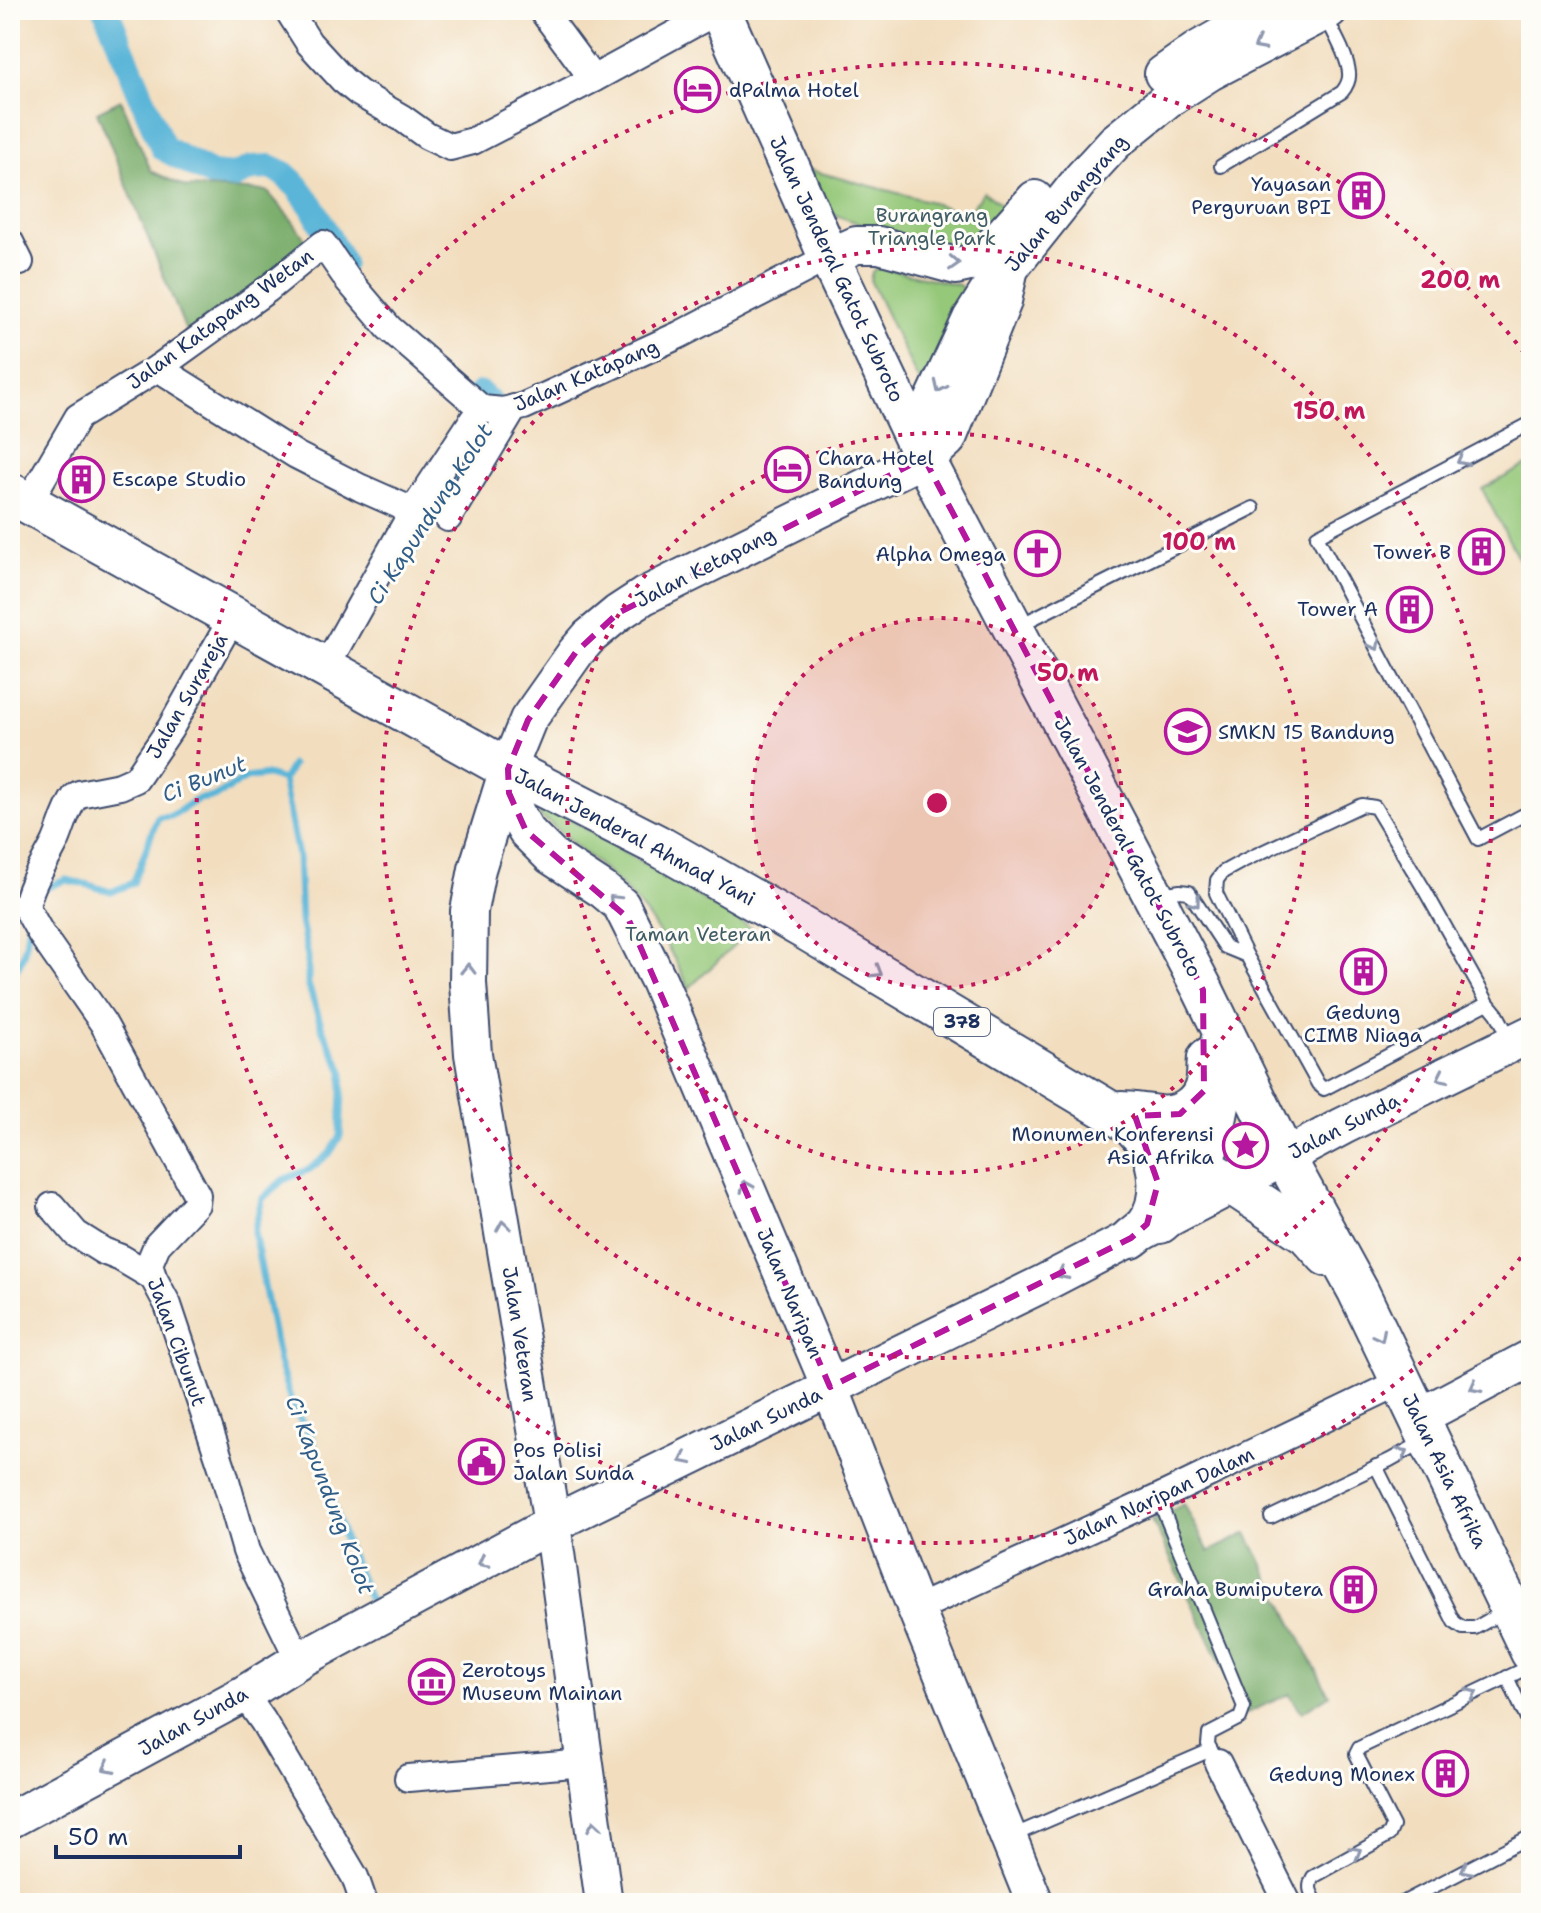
<svg xmlns="http://www.w3.org/2000/svg" width="1541" height="1913" font-family="'Shantell Sans',sans-serif">
<rect width="100%" height="100%" fill="#fdfcf7"/>
<filter id="ink" filterUnits="userSpaceOnUse"><feTurbulence type="fractalNoise" baseFrequency=".0125" numOctaves="2"/><feDisplacementMap in="SourceGraphic" scale="16" xChannelSelector="R" yChannelSelector="G"/><feConvolveMatrix kernelMatrix="1 2 1 2 8 2 1 2 1" color-interpolation-filters="sRGB"/></filter>
<filter id="wash" filterUnits="userSpaceOnUse"><feTurbulence type="fractalNoise" baseFrequency=".006" numOctaves="4" result="noise"/><feDisplacementMap in="SourceGraphic" scale="32" xChannelSelector="R" yChannelSelector="G"/><feGaussianBlur stdDeviation="1.8" result="paint"/><feColorMatrix in="noise" values="0 0 0 0 0 0 0 0 0 0 0 0 0 0 0 0 0 1.4 0 .05"/><feComposite in="paint" operator="in"/></filter>
<g filter="url(#wash)">
<rect width="100%" height="100%" fill="#f2debf"/>
<!-- green -->
<g fill="#95c879" stroke="#587c6c" stroke-width="2">
<path d="M 798,167 L 928,201 L 966,215 L 984,192 L 1015,215 L 974,251 L 941,253 L 816,208 Z"/>
<path d="M 878,267 L 959,285 L 965,291 L 966,301 L 928,381 L 919,382 L 870,280 L 872,272 Z"/>
<path d="M 1531,463 L 1531,582 L 1482,489 Z"/>
<path d="M 546,805 L 752,929 L 689,988 C 673,954 654,920 629,894 C 605,868 576,846 550,823 L 539,816 Z"/>
</g>
<!-- forest -->
<g fill="#78ac69" stroke="#4a6e64" stroke-width="2">
<path d="M 121,100 L 151,171 L 185,187 L 267,191 L 292,220 L 319,259 L 194,351 L 97,112 Z"/>
<path d="M 1184,1504 L 1209,1552 L 1247,1533 L 1329,1695 L 1302,1712 L 1289,1694 L 1245,1714 L 1152,1520 Z"/>
</g>
<g fill="none" stroke-linecap="round" stroke-linejoin="round">
<!-- stream -->
<g stroke="#5ab5d8" stroke-width="7">
<path d="M 292,765 L 283,780 L 298,856 L 301,921 L 308,957 L 308,984 L 323,1031 L 343,1071 L 340,1136 L 330,1153 L 310,1169 L 283,1180 L 262,1199 L 254,1232 L 279,1363 L 294,1410 L 311,1436 L 347,1547 L 373,1608"/>
<path d="M 40,895 L 43,889 L 66,880 L 89,885 L 111,892 L 133,883 C 143,861 149,838 158,817 L 171,816 L 198,799 L 215,797 L 246,778 L 267,775 L 283,780"/>
<path d="M 10,978 C 21,967 27,945 28,929"/>
</g>
<!-- canal -->
<g stroke="#5ab5d8" stroke-width="26">
<path d="M 106,10 L 163,148 L 211,174 L 234,176 L 252,168 L 270,167 L 283,173 L 298,187 L 312,206 L 342,263"/>
<path d="M 403,550 L 467,452 L 493,418 L 490,403 L 480,394"/>
</g>
</g>
</g>
<g filter="url(#ink)">
<g fill="none" stroke-linecap="round" stroke-linejoin="round">
<defs>
<g id="lane">
<path d="M 1221,166 L 1342,92 C 1346,87 1350,81 1349,73 C 1348,57 1333,31 1325,16"/>
<path d="M 1531,423 L 1317,536 L 1478,839 L 1531,811"/>
<path d="M 1020,625 L 1253,508"/>
<path d="M 1161,894 L 1180,891 L 1189,892 L 1225,947 L 1247,956"/>
<path d="M 1488,1003 L 1324,1089 L 1318,1084 L 1247,956 L 1216,893 L 1217,880 L 1223,872 L 1243,861 L 1362,805 L 1375,807 L 1424,889 L 1488,1003 L 1497,1014 L 1512,1042"/>
<path d="M 1376,1466 L 1454,1622 L 1463,1628 L 1475,1628 L 1531,1596"/>
<path d="M 1158,1498 L 1244,1707 L 1240,1718 L 1209,1734 L 1208,1744 L 1218,1763"/>
<path d="M 1271,1517 L 1390,1460 L 1426,1440"/>
<path d="M 1507,1677 L 1531,1728"/>
<path d="M 1012,1836 L 1211,1750"/>
<path d="M 1317,1903 C 1311,1893 1307,1888 1313,1877 L 1389,1835 L 1393,1826 L 1356,1754 L 1359,1748 L 1531,1666"/>
<path d="M 1402,1903 L 1531,1836"/>
</g>
<g id="street">
<path d="M 288,10 L 309,43 L 343,80 L 359,93 L 402,118 L 427,136 L 450,147 L 473,141 L 593,79 L 719,10"/>
<path d="M 542,10 L 593,79"/>
<path d="M 10,242 L 20,262"/>
<path d="M 158,368 L 296,455 L 361,488 L 413,511"/>
<path d="M 28,503 L 78,417 L 158,368 L 268,289 L 323,244 L 348,280 L 389,328 L 482,409"/>
<path d="M 448,518 L 514,408"/>
<path d="M 233,617 L 170,729 L 136,779 L 120,786 L 79,794 L 75,797 C 65,811 62,828 55,843 C 44,865 30,883 26,907 L 41,934 L 103,1023 L 197,1195 L 196,1204 L 157,1245 L 149,1264 L 153,1277 L 168,1305 L 223,1470 L 246,1551 L 299,1660"/>
<path d="M 325,668 L 413,511 L 473,420 L 482,409 L 503,411 L 524,406 L 679,335 L 829,257"/>
<path d="M 52,1206 L 76,1234 L 103,1251 L 121,1258 L 153,1277"/>
<path d="M 916,1609 L 1158,1498 L 1402,1381"/>
<path d="M 244,1694 L 263,1721 L 355,1877 L 364,1903"/>
<path d="M 1218,1763 L 1288,1903"/>
<path d="M 408,1778 L 585,1763"/>
</g>
<g id="secondary">
<path d="M 1163,74 L 1197,50 L 1267,10"/>
<path d="M 829,257 L 856,245 L 879,245 L 956,266 L 970,263 L 984,255 L 1035,199"/>
<path d="M 915,440 L 971,319 L 990,289 L 1007,272 L 1082,178 L 1115,142 L 1168,99 L 1210,72 L 1329,10"/>
<path d="M 509,775 L 509,793 L 516,813 L 526,831 L 551,856 L 603,890 L 621,905 L 659,981 L 830,1387 L 916,1609 L 1035,1903"/>
<path d="M 1419,1417 L 1531,1358"/>
<path d="M 10,1820 L 244,1694 L 299,1660 L 552,1524 L 1042,1284 L 1225,1189 L 1343,1126 L 1531,1034"/>
<path d="M 604,1903 L 552,1524 L 473,1054 L 468,983 L 469,911 L 477,869 L 508,769 L 528,720 L 576,652 L 589,637 L 618,613 L 644,596 L 924,458"/>
</g>
<g id="primary">
<path d="M 720,10 L 829,257 L 924,458 L 1203,990 L 1284,1156 L 1358,1291 L 1531,1652"/>
<path d="M 924,458 L 946,438 L 1001,301 L 1007,272"/>
<path d="M 10,493 L 508,769 L 657,845 L 810,932 L 1233,1185 L 1307,1234 L 1327,1256"/>
<path d="M 1121,1112 C 1134,1112 1146,1115 1159,1116 C 1180,1119 1202,1105 1206,1083 C 1208,1075 1207,1066 1208,1058"/>
<path d="M 1160,1223 C 1168,1216 1176,1209 1183,1202 C 1192,1191 1196,1176 1202,1163 C 1218,1122 1226,1087 1221,1042"/>
<path d="M 1131,1238 C 1136,1234 1142,1230 1146,1225 C 1164,1203 1161,1164 1146,1141 C 1142,1135 1137,1131 1133,1126"/>
</g>
</defs>
<!-- lane casing -->
<use href="#lane" stroke="#3b496d" stroke-width="16"/>
<!-- street casing -->
<use href="#street" stroke="#3b496d" stroke-width="30"/>
<!-- secondary casing -->
<use href="#secondary" stroke="#3b496d" stroke-width="40"/>
<!-- primary casing -->
<use href="#primary" stroke="#3b496d" stroke-width="44"/>
<!-- lane -->
<use href="#lane" stroke="#fff" stroke-width="12"/>
<!-- street -->
<use href="#street" stroke="#fff" stroke-width="26"/>
<!-- secondary -->
<use href="#secondary" stroke="#fff" stroke-width="36"/>
<!-- primary -->
<use href="#primary" stroke="#fff" stroke-width="40"/>
</g>
<!-- one-way arrows -->
<defs><path id="oneway-chevron" d="M-2-3.5L2.5 0L-2 3.5" fill="none" stroke-width="1.6" stroke-linecap="round" stroke-linejoin="round" transform="scale(2)"/></defs>
<g stroke="#8d97ae">
<use href="#oneway-chevron" transform="translate(1259 45) rotate(152)"/>
<use href="#oneway-chevron" transform="translate(954 263) rotate(3)"/>
<use href="#oneway-chevron" transform="translate(940 387) rotate(115)"/>
<use href="#oneway-chevron" transform="translate(1462 460) rotate(152)"/>
<use href="#oneway-chevron" transform="translate(1375 645) rotate(62)"/>
<use href="#oneway-chevron" transform="translate(614 900) rotate(-136)"/>
<use href="#oneway-chevron" transform="translate(1195 902) rotate(53)"/>
<use href="#oneway-chevron" transform="translate(468 969) rotate(-89)"/>
<use href="#oneway-chevron" transform="translate(877 972) rotate(31)"/>
<use href="#oneway-chevron" transform="translate(1442 1077) rotate(154)"/>
<use href="#oneway-chevron" transform="translate(746 1186) rotate(-113)"/>
<use href="#oneway-chevron" transform="translate(503 1226) rotate(-99)"/>
<use href="#oneway-chevron" transform="translate(1062 1274) rotate(153)"/>
<use href="#oneway-chevron" transform="translate(1380 1336) rotate(63)"/>
<use href="#oneway-chevron" transform="translate(1475 1387) rotate(152)"/>
<use href="#oneway-chevron" transform="translate(1403 1453) rotate(-29)"/>
<use href="#oneway-chevron" transform="translate(685 1459) rotate(154)"/>
<use href="#oneway-chevron" transform="translate(483 1562) rotate(152)"/>
<use href="#oneway-chevron" transform="translate(1472 1694) rotate(-25)"/>
<use href="#oneway-chevron" transform="translate(108 1767) rotate(152)"/>
<use href="#oneway-chevron" transform="translate(594 1826) rotate(-98)"/>
<use href="#oneway-chevron" transform="translate(1356 1852) rotate(-30)"/>
<use href="#oneway-chevron" transform="translate(1466 1869) rotate(153)"/>
</g>
</g>
<!-- marked area -->
<path fill="none" stroke="#b5179e" stroke-width="6" stroke-dasharray="16 10" stroke-linejoin="round" d="M 924,458 L 1203,990 L 1204,1091 L 1180,1114 L 1135,1116 L 1158,1183 L 1147,1224 L 1131,1238 L 830,1387 L 628,918 L 526,831 L 509,793 L 508,769 L 528,720 L 576,652 L 618,613 Z"/>
<!-- distance rings -->
<circle cx="937" cy="803" r="185" fill="#c2185b" fill-opacity=".12"/>
<g fill="none" stroke="#c2185b" stroke-width="4" stroke-dasharray="4 8">
<circle cx="937" cy="803" r="185"/>
<circle cx="937" cy="803" r="370"/>
<circle cx="937" cy="803" r="555"/>
<path d="M1528 1248A740 740 0 1 1 1528 358"/>
</g>
<!-- icons -->
<defs>
<symbol id="hotel-ring" viewBox="-11 -11 22 22"><circle r="9.5" fill="#fdfcf7" stroke="#b5179e" stroke-width="1.5"/><path d="M-6-4.5h1.5V1H6V5H4.5V3h-9V5H-6ZM-4 0a1.8 1.8 0 1 1 3.6 0ZM.5 0V-2.5h3Q6-2.5 6 0Z" fill="#b5179e"/></symbol>
<symbol id="building-ring" viewBox="-11 -11 22 22"><circle r="9.5" fill="#fdfcf7" stroke="#b5179e" stroke-width="1.5"/><path d="M-4-6H4V6H1V3H-1V6H-4ZM-2.5-4.3h1.7v1.8h-1.7ZM.8-4.3h1.7v1.8H.8ZM-2.5-1h1.7V.8h-1.7ZM.8-1h1.7V.8H.8Z" fill="#b5179e"/></symbol>
<symbol id="church-ring" viewBox="-11 -11 22 22"><circle r="9.5" fill="#fdfcf7" stroke="#b5179e" stroke-width="1.5"/><path d="M-1.2-6h2.4v3.5h3.3v2.4h-3.3V6h-2.4V-.1h-3.3v-2.4h3.3Z" fill="#b5179e"/></symbol>
<symbol id="school-ring" viewBox="-11 -11 22 22"><circle r="9.5" fill="#fdfcf7" stroke="#b5179e" stroke-width="1.5"/><path d="M0-5L7-2L0 1L-7-2ZM-4 1L0 2.5L4 1V4Q0 6-4 4Z" fill="#b5179e"/></symbol>
<symbol id="sight-ring" viewBox="-11 -11 22 22"><circle r="9.5" fill="#fdfcf7" stroke="#b5179e" stroke-width="1.5"/><path d="M0-6L1.8-2.2L6-1.7L2.9 1.2L3.7 5.4L0 3.3L-3.7 5.4L-2.9 1.2L-6-1.7L-1.8-2.2Z" fill="#b5179e"/></symbol>
<symbol id="civic-ring" viewBox="-11 -11 22 22"><circle r="9.5" fill="#fdfcf7" stroke="#b5179e" stroke-width="1.5"/><path d="M-.6-6.5H3V-4.5H.6V-3L4-1V1h2V6H-6V1h2V-1L-.6-3ZM-1.2 2.5V6h2.4V2.5Z" fill="#b5179e"/></symbol>
<symbol id="museum-ring" viewBox="-11 -11 22 22"><circle r="9.5" fill="#fdfcf7" stroke="#b5179e" stroke-width="1.5"/><path d="M0-6L6-3V-2H-6V-3ZM-5-1h2V3h-2ZM-1-1h2V3h-2ZM3-1h2V3H3ZM-6 4H6V6H-6Z" fill="#b5179e"/></symbol>
</defs>
<g fill-rule="evenodd">
<use href="#hotel-ring" x="672" y="64" width="51" height="51"/>
<use href="#building-ring" x="1336" y="170" width="51" height="51"/>
<use href="#hotel-ring" x="762" y="444" width="51" height="51"/>
<use href="#building-ring" x="56" y="454" width="51" height="51"/>
<use href="#building-ring" x="1456" y="526" width="51" height="51"/>
<use href="#church-ring" x="1012" y="528" width="51" height="51"/>
<use href="#building-ring" x="1384" y="584" width="51" height="51"/>
<use href="#school-ring" x="1162" y="706" width="51" height="51"/>
<use href="#building-ring" x="1338" y="946" width="51" height="51"/>
<use href="#sight-ring" x="1220" y="1120" width="51" height="51"/>
<use href="#civic-ring" x="456" y="1436" width="51" height="51"/>
<use href="#building-ring" x="1328" y="1564" width="51" height="51"/>
<use href="#museum-ring" x="406" y="1656" width="51" height="51"/>
<use href="#building-ring" x="1420" y="1748" width="51" height="51"/>
</g>
<g text-anchor="middle" dominant-baseline="central" stroke-width="6" stroke-linejoin="round" paint-order="stroke">
<!-- shield labels -->
<rect fill="#fdfcf7" stroke="#5f6c8c" stroke-width="2" x="934" y="1008" width="56" height="28" rx="6"/>
<g font-size="18" font-weight="bold" fill="#1b2f5e">
<text x="962" y="1022">378</text>
</g>
<!-- poi labels -->
<g font-size="20" fill="#1b2f5e" stroke="#fdfcf7" text-anchor="end">
<text x="729" y="90" text-anchor="start">dPalma Hotel</text>
<text x="1331" y="184">Yayasan<tspan x="1331" dy="23">Perguruan BPI</tspan></text>
<text x="818" y="458" text-anchor="start">Chara Hotel<tspan x="818" dy="23">Bandung</tspan></text>
<text x="112" y="479" text-anchor="start">Escape Studio</text>
<text x="1451" y="552">Tower B</text>
<text x="1006" y="554">Alpha Omega</text>
<text x="1378" y="609">Tower A</text>
<text x="1218" y="732" text-anchor="start">SMKN 15 Bandung</text>
<text x="1363" y="1012" text-anchor="middle">Gedung<tspan x="1363" dy="23">CIMB Niaga</tspan></text>
<text x="1214" y="1134">Monumen Konferensi<tspan x="1214" dy="23">Asia Afrika</tspan></text>
<text x="513" y="1450" text-anchor="start">Pos Polisi<tspan x="513" dy="23">Jalan Sunda</tspan></text>
<text x="1323" y="1589">Graha Bumiputera</text>
<text x="462" y="1670" text-anchor="start">Zerotoys<tspan x="462" dy="23">Museum Mainan</tspan></text>
<text x="1415" y="1774">Gedung Monex</text>
</g>
<!-- street labels -->
<g font-size="20" fill="#1b2f5e" stroke="#fdfcf7">
<text transform="translate(1066 203) rotate(-49)">Jalan Burangrang</text>
<text transform="translate(837 269) rotate(65)">Jalan Jenderal Gatot Subroto</text>
<text transform="translate(220 319) rotate(-36)">Jalan Katapang Wetan</text>
<text transform="translate(586 375) rotate(-23)">Jalan Katapang</text>
<text transform="translate(705 567) rotate(-27)">Jalan Ketapang</text>
<text transform="translate(187 696) rotate(-60)">Jalan Surareja</text>
<text transform="translate(635 837) rotate(28)">Jalan Jenderal Ahmad Yani</text>
<text transform="translate(1128 847) rotate(62)">Jalan Jenderal Gatot Subroto</text>
<text transform="translate(1344 1126) rotate(-27)">Jalan Sunda</text>
<text transform="translate(790 1293) rotate(67)">Jalan Naripan</text>
<text transform="translate(520 1334) rotate(81)">Jalan Veteran</text>
<text transform="translate(177 1342) rotate(70)">Jalan Cibunut</text>
<text transform="translate(766 1419) rotate(-26)">Jalan Sunda</text>
<text transform="translate(1445 1471) rotate(64)">Jalan Asia Afrika</text>
<text transform="translate(1159 1496) rotate(-25)">Jalan Naripan Dalam</text>
<text transform="translate(193 1721) rotate(-29)">Jalan Sunda</text>
</g>
<!-- park labels -->
<g font-size="20" fill="#405d66" stroke="#fdfcf7">
<text x="932" y="215">Burangrang<tspan x="932" dy="23">Triangle Park</tspan></text>
<text x="698" y="934">Taman Veteran</text>
</g>
<!-- water labels -->
<g font-size="22" font-style="italic" fill="#315e89" stroke="#fdfcf7">
<text transform="translate(430 514) rotate(-57)">Ci Kapundung Kolot</text>
<text transform="translate(204 779) rotate(-22)">Ci Bunut</text>
<text transform="translate(330 1495) rotate(69)">Ci Kapundung Kolot</text>
</g>
</g>
<circle cx="937" cy="803" r="12" fill="#c2185b" stroke="#fdfcf7" stroke-width="4"/>
<g font-size="24" text-anchor="middle" font-weight="bold" fill="#c2185b" stroke="#fdfcf7" stroke-width="6" stroke-linejoin="round" paint-order="stroke">
<text x="1460" y="288">200 m</text>
<text x="1329" y="419">150 m</text>
<text x="1199" y="550">100 m</text>
<text x="1068" y="681">50 m</text>
</g>
<!-- margin -->
<rect width="1541" height="1913" fill="none" stroke="#fdfcf7" stroke-width="40"/>
<!-- scale -->
<path d="M56 1845v12h184v-12" fill="none" stroke="#1b2f5e" stroke-width="4"/>
<text x="68" y="1845" font-size="24" fill="#1b2f5e" stroke="#fdfcf7" stroke-width="6" paint-order="stroke">50 m</text>
</svg>
